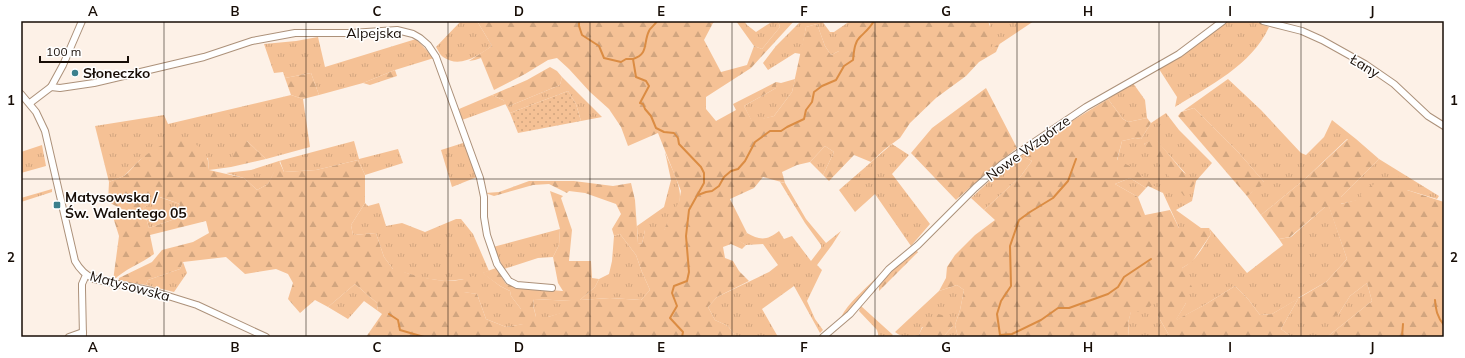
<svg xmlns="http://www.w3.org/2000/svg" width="1465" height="358" font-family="Mulish,sans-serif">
<defs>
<pattern id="grass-tufts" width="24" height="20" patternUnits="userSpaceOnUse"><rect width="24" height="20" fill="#f5c195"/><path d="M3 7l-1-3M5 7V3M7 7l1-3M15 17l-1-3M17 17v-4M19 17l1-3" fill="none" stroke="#d1a57f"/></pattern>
<pattern id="forest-firs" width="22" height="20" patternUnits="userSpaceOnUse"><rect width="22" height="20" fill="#f5c195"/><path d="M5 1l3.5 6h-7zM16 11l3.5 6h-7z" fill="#d1a57f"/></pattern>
<pattern id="garden-dots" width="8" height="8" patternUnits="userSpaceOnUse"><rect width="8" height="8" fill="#f5c195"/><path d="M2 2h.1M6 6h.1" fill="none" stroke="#d1a57f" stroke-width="1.8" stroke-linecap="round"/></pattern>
</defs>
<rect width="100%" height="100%" fill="#fdf1e7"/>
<!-- grass -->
<g fill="url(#grass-tufts)" fill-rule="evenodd">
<path d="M 461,21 L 477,21 L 492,46 C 479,55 460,69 443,57 C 440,55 438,50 436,47 Z"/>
<path d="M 736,21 L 744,21 L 747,25 L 756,32 L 773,21 L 778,21 L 780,27 L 762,49 L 754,46 Z"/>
<path d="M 801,21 L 822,21 L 830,32 L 834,32 L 850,21 L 861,21 L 839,51 L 831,55 L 825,46 L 817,24 L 806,27 L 801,54 L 795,53 L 768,70 L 763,63 L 776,46 Z"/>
<path d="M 988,21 L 1034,21 L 989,51 L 990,24 Z"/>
<path d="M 1226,21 L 1255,21 L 1269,27 C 1252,65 1209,86 1175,107 L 1177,97 L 1159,69 Z"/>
<path d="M 318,37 L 325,67 L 416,39 L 434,58 L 395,70 L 363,83 L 319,95 L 311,73 L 285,78 L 283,72 L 274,73 L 264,44 L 296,41 Z"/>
<path d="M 562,77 L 602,117 L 581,121 L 576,104 L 568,91 L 510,113 L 507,107 L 560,85 Z"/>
<path d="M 795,79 L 792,92 L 774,116 L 752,122 L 744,106 L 776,88 L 776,82 L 781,83 Z"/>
<path d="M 1228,79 L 1261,110 L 1301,153 L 1306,155 L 1324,137 L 1332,120 L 1356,139 L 1347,139 L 1305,179 L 1261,215 L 1247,196 L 1264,182 L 1239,153 L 1194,108 L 1183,111 Z"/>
<path d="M 1133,83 L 1145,100 L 1147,118 L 1128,122 L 1123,119 L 1108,99 Z"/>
<path d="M 291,95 L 303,99 L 310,147 L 266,159 L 247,141 L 231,163 L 231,167 L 209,170 L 208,158 L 151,152 L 140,160 L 124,176 L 109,182 L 95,126 L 164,115 L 168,124 Z"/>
<path d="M 492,95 L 503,100 L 506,104 L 462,120 L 459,109 Z"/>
<path d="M 1166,113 L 1179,130 L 1212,163 L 1196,181 L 1192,201 L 1176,210 L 1201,228 L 1179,228 L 1163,193 L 1117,161 L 1122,141 L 1135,138 L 1141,139 L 1151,123 ZM 1155,139 L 1186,174 L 1144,144 Z"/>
<path d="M 354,141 L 359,159 L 398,149 L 403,163 L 365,175 L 358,160 L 316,170 L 284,172 L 280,161 L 268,184 L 257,190 L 244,178 L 226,173 L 251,170 L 279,161 Z"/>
<path d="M 463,143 L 464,143 L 477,177 L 452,187 L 441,150 Z"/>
<path d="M 892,144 L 909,155 L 892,174 L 930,224 L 911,246 L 875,194 L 855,212 L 839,190 Z"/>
<path d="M 42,145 L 46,166 L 21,173 L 21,152 Z"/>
<path d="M 825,146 L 834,152 L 823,175 L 810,162 Z"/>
<path d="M 665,152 C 670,166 684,189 679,203 C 675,212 668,220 664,231 L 645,230 L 642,244 L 638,243 L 637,226 L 664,207 L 671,180 Z"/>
<path d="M 1021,155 L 1032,161 L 1020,177 L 984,210 L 971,198 L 997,174 Z"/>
<path d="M 1379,159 L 1439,196 L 1437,199 L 1407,190 L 1340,204 L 1341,197 Z"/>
<path d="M 1130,178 L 1146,188 L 1138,197 L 1115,184 Z"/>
<path d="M 780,182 L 785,183 L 806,219 L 826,243 L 841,231 L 832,245 L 817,265 L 822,270 L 807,301 L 815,319 L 823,330 L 820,333 L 794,286 L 762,309 L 778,337 L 736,337 L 728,326 L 715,320 L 708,307 L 717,297 L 769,272 L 778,265 L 763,244 L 746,245 L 737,240 L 747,233 C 759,240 767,241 779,231 L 784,239 L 792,236 L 811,261 L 821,248 L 821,245 L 805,223 Z"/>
<path d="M 52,189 L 52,192 L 21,202 L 21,198 Z"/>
<path d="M 159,197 L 180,204 L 172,220 L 149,228 L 143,208 Z"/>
<path d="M 365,203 L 368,206 L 379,203 L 386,226 L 402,223 L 425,232 L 456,219 L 461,219 L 473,234 L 489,271 L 483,273 L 500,286 L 510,291 L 511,296 L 521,309 L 524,324 L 506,327 L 486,319 L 477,294 L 463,292 L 467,279 L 445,281 L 422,278 L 393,269 L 384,257 L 376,233 L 353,235 L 351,225 Z"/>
<path d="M 1329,206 L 1347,259 L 1326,282 L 1298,298 L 1338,315 L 1350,296 L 1367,283 L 1372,301 L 1327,337 L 1286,337 L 1289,335 L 1281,329 L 1298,299 L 1272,314 L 1260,315 L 1248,299 L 1235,286 L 1206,304 L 1175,321 L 1186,303 L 1182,268 C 1197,260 1202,248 1211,234 L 1209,228 L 1247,273 L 1283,245 L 1279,239 L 1291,237 L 1325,207 Z"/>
<path d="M 560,229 L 559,245 L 553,257 L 538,258 L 504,269 L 493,247 Z"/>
<path d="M 620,234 L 636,255 L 642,272 L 650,290 L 641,300 L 610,298 L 580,300 L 595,287 L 599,279 L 609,274 L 612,261 L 614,236 Z"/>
<path d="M 183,262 L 187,273 L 174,292 L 146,285 L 148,280 L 180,269 Z"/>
<path d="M 355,284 L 377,303 L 378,311 L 364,301 L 348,319 L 328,307 Z"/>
<path d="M 957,285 L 964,290 L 960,310 L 955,325 L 958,337 L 943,337 L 953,326 L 922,327 L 919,335 C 909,336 904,339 895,332 L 939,291 Z"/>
<path d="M 1158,298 L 1158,316 L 1170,337 L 1129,337 L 1128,323 L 1131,311 Z"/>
<path d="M 534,299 L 572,301 L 572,310 L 548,317 L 536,317 L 533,304 Z"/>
<path d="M 861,306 L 893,335 L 891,337 L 879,337 L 877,330 L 859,311 Z"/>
</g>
<!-- forest -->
<g fill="url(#forest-firs)" fill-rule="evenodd">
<path d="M 477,21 L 716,21 L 713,23 L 704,40 L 721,72 L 747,65 L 754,46 L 762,49 L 780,27 L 778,21 L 794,21 L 751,68 L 706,97 L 706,109 L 716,121 L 736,110 L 733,104 L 776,82 L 776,88 L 744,106 L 752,121 L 774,116 L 792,92 L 806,27 L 817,24 L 825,46 L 831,55 L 839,51 L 839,40 L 861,21 L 988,21 C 992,29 992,41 990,50 L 1000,43 L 996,52 L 979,62 L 966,76 L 936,98 L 910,123 L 900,138 L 885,149 L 871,162 L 854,155 L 829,181 L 823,175 L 834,152 L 825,146 L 810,162 L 797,165 L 782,172 L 785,183 L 763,177 L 754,188 L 730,199 L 747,233 L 738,240 L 746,245 L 742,249 L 731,244 L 723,247 L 725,258 L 733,261 L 739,271 L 749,281 L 717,297 L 708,307 L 715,320 L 728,326 L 736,337 L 366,337 L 382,314 L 378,311 L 377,303 L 355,284 L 328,307 L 315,300 L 300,313 L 288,299 L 293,283 L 288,274 L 276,269 L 245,274 L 226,257 L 183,262 L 180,269 L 148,280 L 146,285 L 119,281 L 119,278 L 152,262 L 162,250 L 193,242 L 209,233 L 206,221 L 150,235 L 154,254 C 141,264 124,269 113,281 L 119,236 L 113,217 L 126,211 L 108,202 L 109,182 C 114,180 119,178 124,176 C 130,172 134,165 139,161 C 153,148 177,133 195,144 C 207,152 208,156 209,170 L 244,178 L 257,190 L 268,184 L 279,161 L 284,172 L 316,170 L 358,160 L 365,175 L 365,203 L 351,225 L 353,235 L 376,233 L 384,257 L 393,269 L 402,268 L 404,272 C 426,279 453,286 475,275 L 474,286 L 464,292 L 477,294 L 486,319 L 506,327 L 523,324 L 513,318 L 515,312 L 521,309 L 511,296 L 510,291 L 500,286 L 482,273 L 496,268 L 506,284 L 526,288 L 563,291 L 558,283 L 553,257 L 559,245 L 560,229 L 550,191 L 563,196 L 561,198 L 572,230 L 569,261 L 591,261 L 592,278 L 599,279 L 595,287 L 580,300 L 610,298 L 641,300 L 650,290 L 642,272 L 636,255 L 620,234 L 614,236 L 612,229 L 621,214 L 616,204 L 585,193 L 569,191 L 567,193 L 549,184 L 533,185 L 494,196 L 485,193 L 499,192 L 529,181 L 574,181 L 613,186 L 631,183 L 635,200 L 638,243 L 642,244 L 645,230 L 664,230 L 667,223 L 679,202 L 681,191 L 658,133 L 628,146 L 621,127 L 609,109 L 590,92 L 569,69 L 557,58 L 548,60 L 525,74 L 494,90 L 481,58 L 475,60 L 469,61 L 492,46 ZM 160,197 L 180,204 L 172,220 L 149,228 L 143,208 ZM 534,299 L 571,301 L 572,309 L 548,317 L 536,317 L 533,305 Z"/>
<path d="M 550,67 L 557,71 L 562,77 L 560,85 L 507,107 L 503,100 L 492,95 L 527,80 Z"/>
<path d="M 395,70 L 397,76 L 370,85 L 363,83 Z"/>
<path d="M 311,73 L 319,95 L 303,99 L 291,95 L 285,78 Z"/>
<path d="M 986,88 L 1017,148 L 993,167 L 956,200 L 911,153 L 932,128 Z"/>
<path d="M 1108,99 L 1123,119 L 1128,122 L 1147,118 L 1151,123 L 1141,139 L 1135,138 L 1122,141 L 1117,160 L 1132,167 L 1163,193 L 1148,186 L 1146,188 L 1130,178 L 1115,184 L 1138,197 L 1145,215 L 1170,210 L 1179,228 L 1209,228 L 1211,234 L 1192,262 L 1182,268 L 1192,287 L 1186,303 L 1176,320 L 1206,304 L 1235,286 L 1248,299 L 1260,315 L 1272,314 L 1326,282 L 1347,259 L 1329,207 L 1325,207 L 1290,237 L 1279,239 L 1261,215 L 1305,179 L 1348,139 L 1356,139 L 1379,159 L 1341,197 L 1341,204 L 1360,199 L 1362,190 L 1397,174 L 1407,190 L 1444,202 L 1444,337 L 1327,337 L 1372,301 L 1367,283 L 1350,296 L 1338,315 L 1312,324 L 1298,299 L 1281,329 L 1289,335 L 1286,337 L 1170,337 L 1158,316 L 1158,299 L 1144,312 L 1131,312 L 1128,323 L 1129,337 L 958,337 L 955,325 L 960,310 L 964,290 L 957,285 L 939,291 L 946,278 L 947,267 L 955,255 L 975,235 L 995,220 L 984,210 L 1020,177 L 1032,161 L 1021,155 L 1054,132 Z"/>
<path d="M 1194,108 L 1239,153 L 1265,183 L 1247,196 L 1178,116 L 1181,112 Z"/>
<path d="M 1155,138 L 1185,174 L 1196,181 L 1188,193 L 1184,196 L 1144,144 Z"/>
<path d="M 247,141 L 266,159 L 231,167 L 231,163 L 235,143 Z"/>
<path d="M 915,250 L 918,252 L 879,291 L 879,285 L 888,273 Z"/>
<path d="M 876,278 L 850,311 L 841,317 C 849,302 864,290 876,278 Z"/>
<path d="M 938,314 C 947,316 950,318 953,326 L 943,337 L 908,337 L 919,335 C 923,324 928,320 938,314 Z"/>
</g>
<!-- garden -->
<path fill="url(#garden-dots)" d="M 568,91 L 576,104 L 581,121 L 518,133 L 510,113 Z"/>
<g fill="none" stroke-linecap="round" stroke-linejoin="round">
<!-- stream -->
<g stroke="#db8c43" stroke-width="2">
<path d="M 579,21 L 579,26 L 582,35 L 599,46 L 604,58 L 621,62 L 626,59 L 633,59 L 636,77 L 646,81 L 649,86 L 640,103 L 643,104 L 645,109 L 651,116 L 656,128 L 664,132 L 674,133 L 678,138 L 679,144 L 701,167 L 704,173 L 704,183 L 689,210 L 686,236 L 689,272 L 687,281 L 674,286 L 672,293 L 677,306 L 670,318 L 683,332 L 682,337"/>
<path d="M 633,59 C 649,54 643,43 649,31 C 650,28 655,25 657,21"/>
<path d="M 698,195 L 706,192 L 712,191 L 719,186 L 724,177 L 731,171 L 738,169 L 745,161 L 755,142 L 770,131 L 781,131 L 787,127 L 804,119 L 806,110 L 812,102 L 814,92 L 822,86 L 836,80 L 844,66 L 853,60 C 854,52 854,42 861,36 C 866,31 870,28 874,21"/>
<path d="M 1435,300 C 1436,310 1437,317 1444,325"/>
<path d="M 389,314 L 398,320 L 400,330 L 424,337"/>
<path d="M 1000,335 L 1012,334 L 1041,320 L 1058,308 L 1069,308 L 1108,294 L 1118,287 L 1124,277 L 1151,259"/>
<path d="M 999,337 L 1000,335 L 997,314 L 1001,301 L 1011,286 L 1010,246 L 1019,220 L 1030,212 L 1053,198 L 1068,181 L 1076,159"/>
<path d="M 1402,337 L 1403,324"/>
</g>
<defs>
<g id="minor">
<path d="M 1263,21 L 1302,31 L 1322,40 L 1365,64 L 1394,84 L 1428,116 L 1444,126"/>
<path d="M 51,87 L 60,88 L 94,83 L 204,57 L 252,41 L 295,33 L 351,33 L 397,30 L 413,34 L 420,38 L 428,45 L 436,57 L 480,178 L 484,197 L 484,217 L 487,235 L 497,264 L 509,281 L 517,285 L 552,288"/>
<path d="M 21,94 L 36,112 L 45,131 L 75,261 C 80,270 85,275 94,279 L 152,291 L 197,305 L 266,337"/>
<path d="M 30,103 L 51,87 L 63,65 L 82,21"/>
<path d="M 69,337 L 83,332"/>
<path d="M 83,337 L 82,289 L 82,284 L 86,275"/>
<path d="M 823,337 L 850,314 L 889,269 L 918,245 L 975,188 L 1002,164 L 1086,107 L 1179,54 L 1223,21"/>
</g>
</defs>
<!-- minor casing -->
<use href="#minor" stroke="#ac917a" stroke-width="8"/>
<!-- minor -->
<use href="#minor" stroke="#fff" stroke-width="6"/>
</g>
<!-- grid -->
<path fill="none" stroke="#170d06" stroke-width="1" stroke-opacity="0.55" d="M 164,21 L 164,337M 306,21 L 306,337M 448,21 L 448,337M 590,21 L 590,337M 732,21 L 732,337M 875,21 L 875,337M 1017,21 L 1017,337M 1159,21 L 1159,337M 1301,21 L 1301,337M 21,179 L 1444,179"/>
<!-- markers -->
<g fill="#3b808d" stroke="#fff" stroke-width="1.5">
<circle cx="75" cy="73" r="4"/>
<rect x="53" y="201" width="8" height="8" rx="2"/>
</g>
<g text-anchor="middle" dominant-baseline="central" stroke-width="3" stroke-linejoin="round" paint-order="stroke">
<!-- street labels -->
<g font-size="14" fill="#170d06" stroke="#fff">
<text x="374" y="33">Alpejska</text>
<text transform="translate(1365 66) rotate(31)">Łany</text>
<text transform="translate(1028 148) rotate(-36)">Nowe Wzgórze</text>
<text transform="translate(130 286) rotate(15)">Matysowska</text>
</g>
<!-- poi labels -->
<g font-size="14" font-weight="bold" fill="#170d06" stroke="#fff" text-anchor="start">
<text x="83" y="73">Słoneczko</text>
<text x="65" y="197">Matysowska /<tspan x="65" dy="16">Św. Walentego 05</tspan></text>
</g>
</g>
<!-- border -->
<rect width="1465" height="358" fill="none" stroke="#ffffff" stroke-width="44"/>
<!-- scale -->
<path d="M40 56v6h88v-6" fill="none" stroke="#170d06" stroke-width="2"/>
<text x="46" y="56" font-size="12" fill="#170d06" stroke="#ffffff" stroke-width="3" paint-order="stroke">100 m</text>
<rect x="22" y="22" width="1421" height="314" fill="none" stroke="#170d06" stroke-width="1.5"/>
<g font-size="13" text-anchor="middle" font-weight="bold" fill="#170d06">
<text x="93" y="16">A</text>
<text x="235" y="16">B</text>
<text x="377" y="16">C</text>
<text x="519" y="16">D</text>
<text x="661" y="16">E</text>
<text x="804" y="16">F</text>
<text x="946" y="16">G</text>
<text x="1088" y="16">H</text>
<text x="1230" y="16">I</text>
<text x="1372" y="16">J</text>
<text x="11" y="105">1</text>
<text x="1454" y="105">1</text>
<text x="11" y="262">2</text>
<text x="1454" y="262">2</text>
<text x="93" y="352">A</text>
<text x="235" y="352">B</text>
<text x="377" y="352">C</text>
<text x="519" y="352">D</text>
<text x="661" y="352">E</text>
<text x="804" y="352">F</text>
<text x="946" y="352">G</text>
<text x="1088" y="352">H</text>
<text x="1230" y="352">I</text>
<text x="1372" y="352">J</text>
</g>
</svg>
